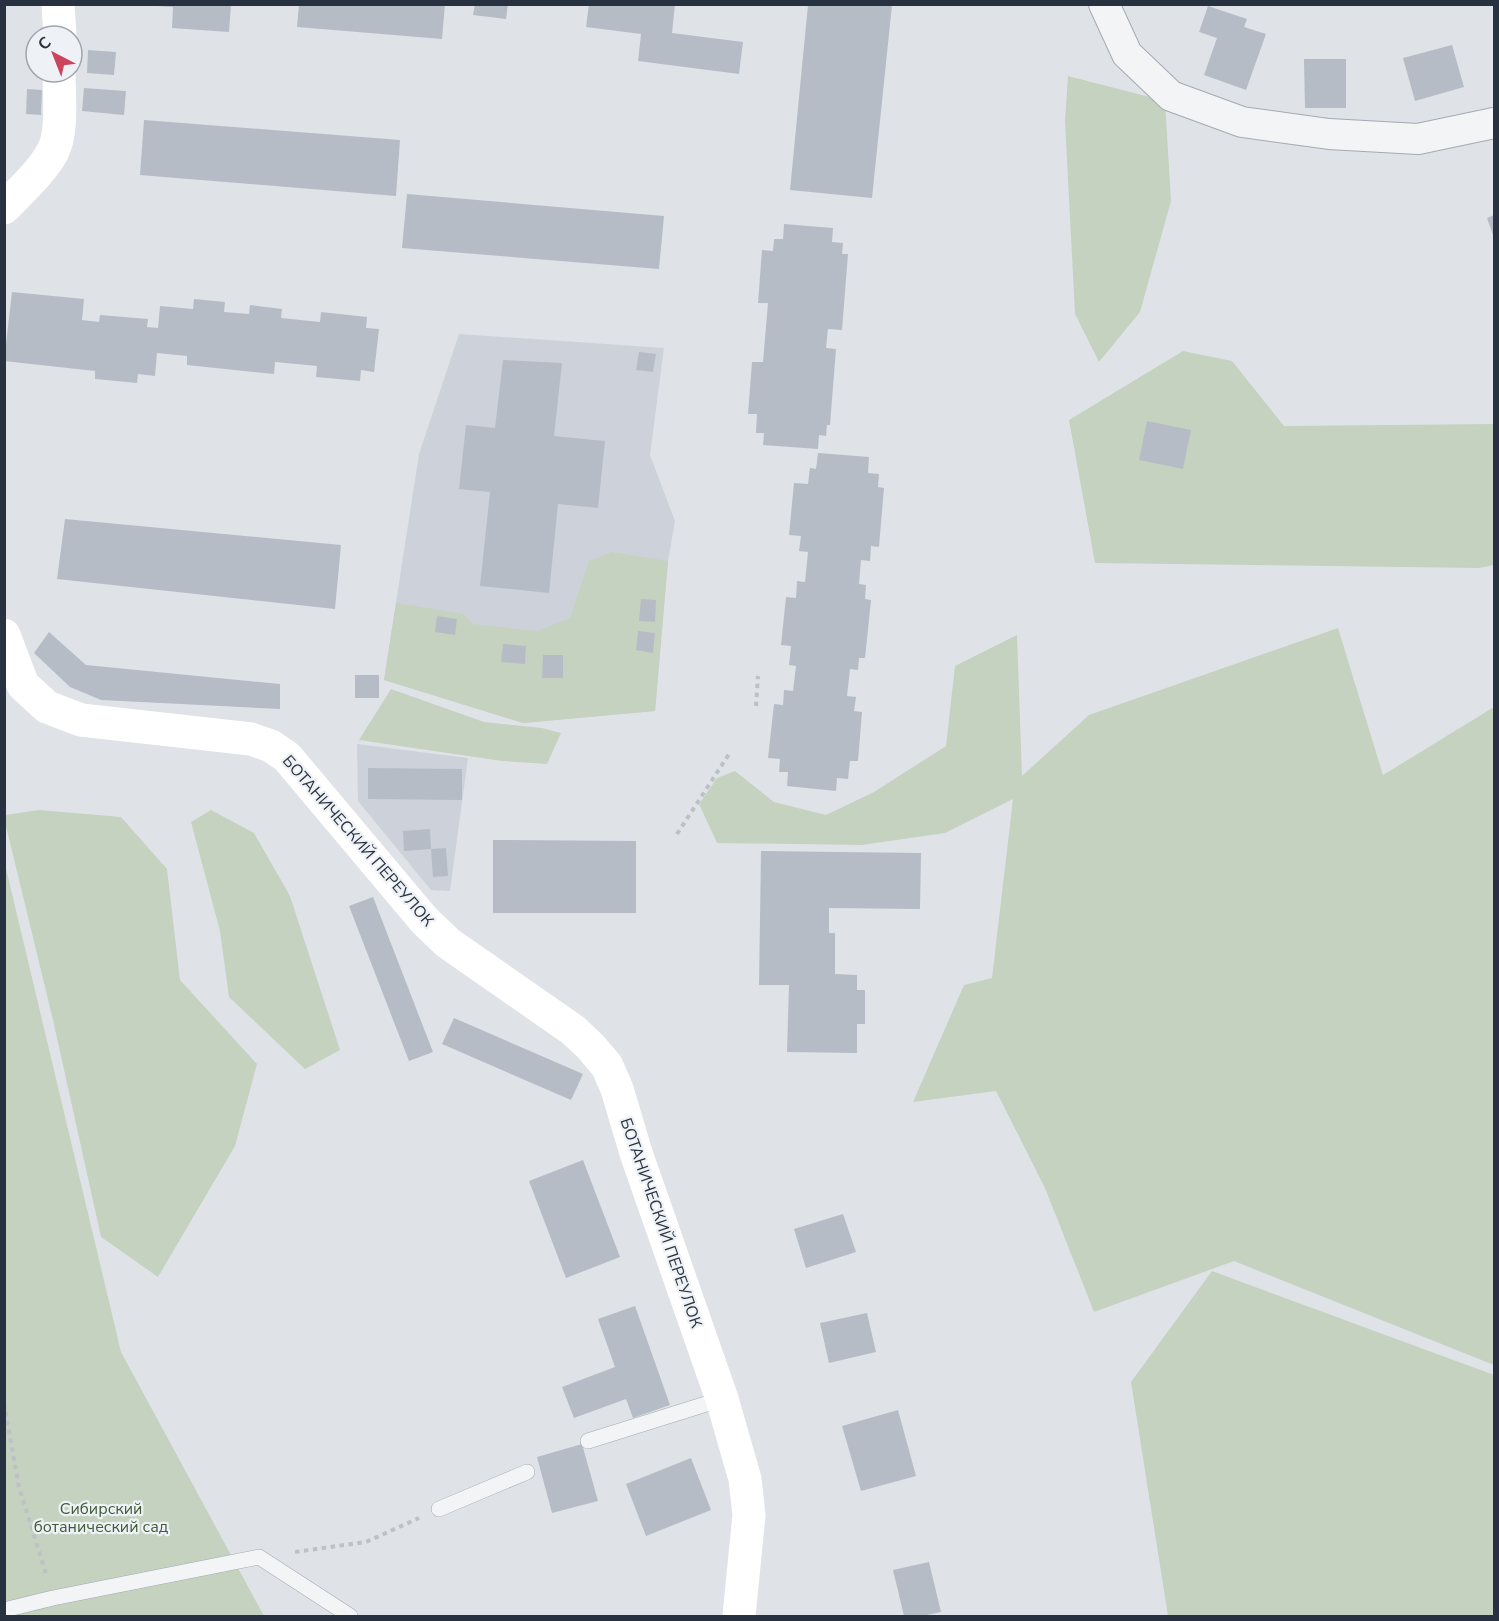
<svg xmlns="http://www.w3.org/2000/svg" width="1499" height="1621" font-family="'Nunito Sans',sans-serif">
<rect width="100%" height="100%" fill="#dfe3e8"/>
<!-- built -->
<g fill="#cdd2da">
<path d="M 459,334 L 664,348 L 650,455 L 675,521 L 668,561 L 655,711 L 523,723 L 384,680 L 419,454 Z"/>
<path d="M 357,744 L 468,758 L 450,891 L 431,890 L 358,801 Z"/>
</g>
<!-- green -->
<g fill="#c5d2c0">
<path d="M 1068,76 L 1165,101 L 1171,201 L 1140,312 L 1099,362 L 1075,314 L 1065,121 Z"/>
<path d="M 1183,351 L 1232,361 L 1284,426 L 1494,424 L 1494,565 L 1479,568 L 1095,563 L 1069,420 Z"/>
<path d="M 612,552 L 668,561 L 655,711 L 523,723 L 384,680 L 396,603 L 464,614 L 472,624 L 537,631 L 570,618 L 589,561 Z"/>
<path d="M 1338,628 L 1383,775 L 1494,707 L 1494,1365 L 1234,1261 L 1094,1312 L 1045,1188 L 996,1091 L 913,1102 L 964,985 L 992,978 L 1013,799 L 945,833 L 862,845 L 717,843 L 699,804 L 717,778 L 735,771 L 774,802 L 826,815 L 874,792 L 946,746 L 955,666 L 1017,635 L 1022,776 L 1089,715 Z"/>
<path d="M 391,689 L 484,722 L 542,728 L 561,733 L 547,764 L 502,761 L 359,740 Z"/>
<path d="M 39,810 L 121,817 L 167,869 L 180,980 L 257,1064 L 235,1146 L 158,1277 L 101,1237 L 53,1020 L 5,822 L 5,815 Z"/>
<path d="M 211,810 L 254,833 L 290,896 L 340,1050 L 305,1069 L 229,997 L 220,931 L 191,822 Z"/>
<path d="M 4,860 L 121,1352 L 264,1616 L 5,1616 Z"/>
<path d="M 1212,1271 L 1494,1375 L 1494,1616 L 1168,1616 L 1131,1382 Z"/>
</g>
<!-- building -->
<g fill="#b6bcc5">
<path d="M 157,4 L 231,4 L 229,32 L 172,28 L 173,7 L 157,6 Z"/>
<path d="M 299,4 L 445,4 L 442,39 L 297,27 Z"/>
<path d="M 475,4 L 508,4 L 506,19 L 473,15 Z"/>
<path d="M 589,4 L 641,6 L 641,4 L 675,4 L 672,33 L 743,42 L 739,74 L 638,61 L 641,34 L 586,27 Z"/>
<path d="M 808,5 L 892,5 L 872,198 L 790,190 Z"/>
<path d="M 1208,6 L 1247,19 L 1244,27 L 1266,34 L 1246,90 L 1204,75 L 1217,38 L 1199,32 Z"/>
<path d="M 1452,45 L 1464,87 L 1415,101 L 1403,58 Z"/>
<path d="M 88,50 L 116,52 L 114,75 L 87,73 Z"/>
<path d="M 1304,59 L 1346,59 L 1346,108 L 1305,108 Z"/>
<path d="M 84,88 L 126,91 L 124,115 L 82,111 Z"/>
<path d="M 27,89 L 42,90 L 41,115 L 26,114 Z"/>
<path d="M 144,120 L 400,140 L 396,196 L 140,175 Z"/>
<path d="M 407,194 L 664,216 L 659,269 L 402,248 Z"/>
<path d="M 1494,215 L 1494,238 L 1487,218 Z"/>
<path d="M 784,224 L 833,228 L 832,242 L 843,243 L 842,254 L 848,254 L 842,330 L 828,329 L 826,348 L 836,349 L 830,425 L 827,425 L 826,436 L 819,435 L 818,449 L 763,445 L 764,433 L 756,433 L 757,414 L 748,414 L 752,362 L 763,362 L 768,303 L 758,303 L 762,250 L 773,251 L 774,239 L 783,239 Z"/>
<path d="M 12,292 L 84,299 L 82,320 L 99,322 L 100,315 L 148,319 L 147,327 L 158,328 L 160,306 L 193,309 L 194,299 L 225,302 L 224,312 L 249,314 L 250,305 L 282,309 L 281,318 L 320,322 L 321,312 L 367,317 L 366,328 L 379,329 L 374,372 L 361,370 L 360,381 L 316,377 L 317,366 L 275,362 L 274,374 L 187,365 L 187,356 L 157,353 L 155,376 L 138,374 L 137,383 L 95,379 L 95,371 L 4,361 Z"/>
<path d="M 639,352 L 656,354 L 653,372 L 636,370 Z"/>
<path d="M 503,360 L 562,363 L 554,436 L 605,441 L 598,508 L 558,504 L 549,593 L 480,586 L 490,492 L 459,489 L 466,425 L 495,428 Z"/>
<path d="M 1147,421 L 1191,430 L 1183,469 L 1139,460 Z"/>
<path d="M 818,453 L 869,457 L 868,473 L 879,474 L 878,487 L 884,488 L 879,547 L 871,546 L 870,561 L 861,560 L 859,584 L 866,585 L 865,599 L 871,600 L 865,658 L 859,658 L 858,670 L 850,669 L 847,696 L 856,697 L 854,711 L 862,712 L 858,761 L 850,761 L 848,779 L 837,778 L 836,791 L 787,786 L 788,772 L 779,772 L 780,759 L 768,758 L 774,704 L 783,705 L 784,690 L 793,691 L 796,666 L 789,665 L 791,646 L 781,645 L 786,597 L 796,598 L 797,581 L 805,582 L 808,552 L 799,551 L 801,536 L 789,535 L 794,483 L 808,484 L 810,468 L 816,469 Z"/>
<path d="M 65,519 L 341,545 L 335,609 L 57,579 Z"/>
<path d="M 641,599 L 656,600 L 655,622 L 639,621 Z"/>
<path d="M 437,616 L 457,619 L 455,635 L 435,632 Z"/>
<path d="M 638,631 L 655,633 L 653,653 L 636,650 Z"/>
<path d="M 49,632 L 86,665 L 280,684 L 280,709 L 101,700 L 70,687 L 34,653 Z"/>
<path d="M 503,644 L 526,646 L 525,664 L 501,662 Z"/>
<path d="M 543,655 L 563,655 L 563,678 L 542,678 Z"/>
<rect x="355" y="675" width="24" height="23"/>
<path d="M 368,768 L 462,769 L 462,800 L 368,799 Z"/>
<path d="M 430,829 L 431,849 L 446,848 L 448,876 L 433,877 L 431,849 L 404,851 L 403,831 Z"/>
<path d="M 493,840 L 636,841 L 636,913 L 493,913 Z"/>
<path d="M 761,851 L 921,853 L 920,909 L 829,908 L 829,933 L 835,933 L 835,974 L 857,975 L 857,990 L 865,990 L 865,1024 L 857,1024 L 857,1053 L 787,1052 L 789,985 L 759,985 Z"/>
<path d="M 373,897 L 433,1052 L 409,1061 L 349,906 Z"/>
<path d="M 454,1018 L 583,1074 L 571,1100 L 442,1044 Z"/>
<path d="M 583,1160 L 620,1257 L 566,1278 L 529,1181 Z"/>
<path d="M 843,1214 L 856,1252 L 806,1268 L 794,1229 Z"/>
<path d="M 635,1306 L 670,1405 L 633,1418 L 626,1399 L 574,1418 L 562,1387 L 615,1367 L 598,1319 Z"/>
<path d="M 867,1313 L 876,1352 L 829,1363 L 820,1323 Z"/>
<path d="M 898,1410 L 916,1476 L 861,1491 L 842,1426 Z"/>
<path d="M 582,1444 L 598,1501 L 552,1513 L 537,1457 Z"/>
<path d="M 691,1458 L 711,1510 L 646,1536 L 626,1484 Z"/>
<path d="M 929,1562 L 941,1612 L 922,1616 L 904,1616 L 893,1570 Z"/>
</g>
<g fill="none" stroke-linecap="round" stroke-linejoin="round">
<defs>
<g id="lane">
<path d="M 588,1441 L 722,1399"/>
<path d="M 439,1509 L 527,1472"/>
<path d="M 4,1610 L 53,1598 L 259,1557 L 350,1616"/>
</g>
<path id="street" d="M 1104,4 L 1127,54 L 1171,96 L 1242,122 L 1329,134 L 1418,139 L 1494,123"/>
</defs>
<!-- lane casing -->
<use href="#lane" stroke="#a4aab2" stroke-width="16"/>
<!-- street casing -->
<use href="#street" stroke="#a4aab2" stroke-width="32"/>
<!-- path -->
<g stroke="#bdc1c6" stroke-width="4" stroke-dasharray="4.5 4.5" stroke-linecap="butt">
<path d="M 756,706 L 758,676"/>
<path d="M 677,834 L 731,751"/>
<path d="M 4,1403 L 19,1487 L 47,1577"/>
<path d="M 295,1552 L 366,1542 L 419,1518"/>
</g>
<!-- lane -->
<use href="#lane" stroke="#f2f4f6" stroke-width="15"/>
<!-- street -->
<use href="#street" stroke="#f2f4f6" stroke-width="30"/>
<!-- secondary -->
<g stroke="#fff" stroke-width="33">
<path d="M 58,4 L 60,36"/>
<path d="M 4,208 C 21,190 42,172 53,151 C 63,132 59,94 59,72"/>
<path d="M 4,635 L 23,685 L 47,707 L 81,720 L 251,739 L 271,746 L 287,757 L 424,920 L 448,943 L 573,1030 L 591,1047 L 607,1066 L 617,1089 L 636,1153 L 722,1399 L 745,1479 L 749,1515 L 739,1616"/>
</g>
</g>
<g text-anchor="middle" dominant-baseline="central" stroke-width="4.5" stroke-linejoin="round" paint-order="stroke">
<!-- street labels -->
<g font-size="16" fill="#28313f" stroke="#eef2f6">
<text transform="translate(358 841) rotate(49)">БОТАНИЧЕСКИЙ ПЕРЕУЛОК</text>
<text transform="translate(661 1223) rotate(71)">БОТАНИЧЕСКИЙ ПЕРЕУЛОК</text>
</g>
<!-- park labels -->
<g font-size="16" fill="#3e5b36" stroke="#eef2f6">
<text x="101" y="1509">Сибирский<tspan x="101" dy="18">ботанический сад</tspan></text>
</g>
</g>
<!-- border -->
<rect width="1499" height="1621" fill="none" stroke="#28313f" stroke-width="12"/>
<!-- north arrow -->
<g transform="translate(54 54) rotate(318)"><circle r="28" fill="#eef2f6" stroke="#9fa5ad" stroke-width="1.5"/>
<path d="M0-4.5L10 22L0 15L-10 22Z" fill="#cc455e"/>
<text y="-9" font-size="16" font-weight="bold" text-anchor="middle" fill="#28313f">С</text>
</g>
</svg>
